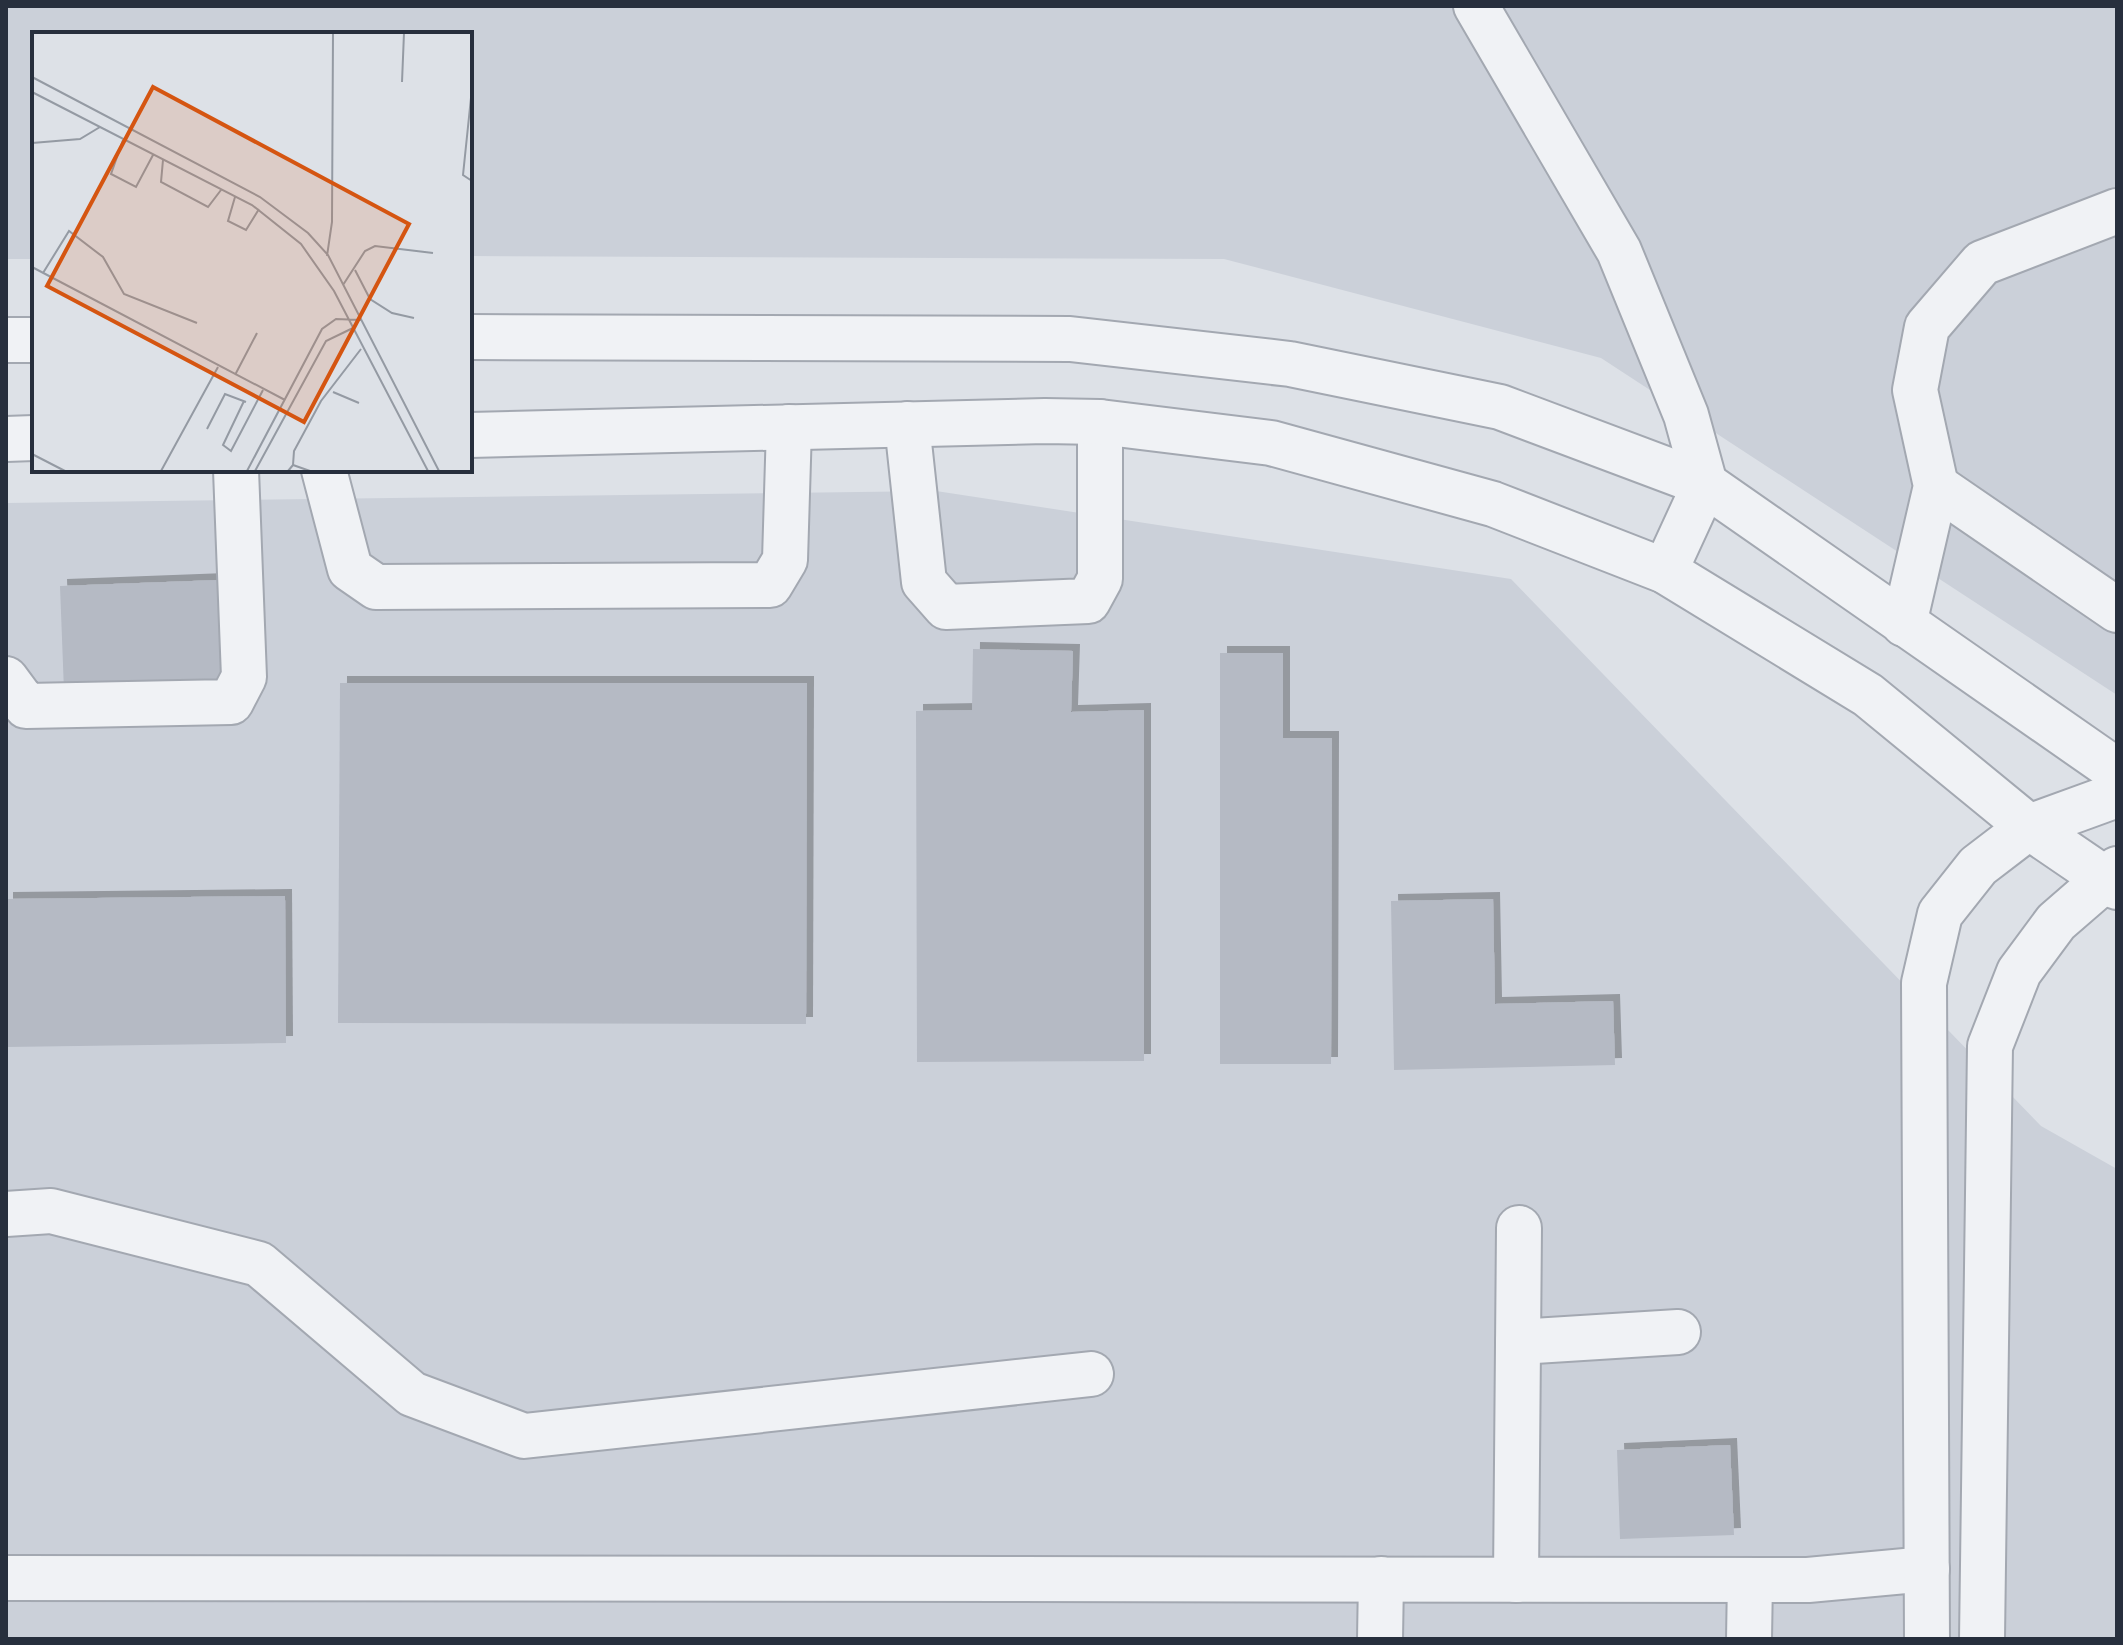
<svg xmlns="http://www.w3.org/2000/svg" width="2123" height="1645" font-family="'PT Sans Narrow',sans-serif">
<defs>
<filter id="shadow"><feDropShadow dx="7" dy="-7" stdDeviation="0" flood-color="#0004"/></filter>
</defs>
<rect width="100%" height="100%" fill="#dde1e7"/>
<!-- built -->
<g fill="#cbd0d9">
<path d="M 6,6 L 2117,6 L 2117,695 L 1601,358 L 1224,259 L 470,256 L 470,34 L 34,34 L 34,259 L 6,259 Z"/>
<path d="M 936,491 L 1511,579 L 2041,1126 L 2117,1169 L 2117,1639 L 6,1639 L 6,503 Z"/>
</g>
<!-- building -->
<g fill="#b5bac4" filter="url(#shadow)">
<path d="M 219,580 L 222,684 L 64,691 L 60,586 Z"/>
<path d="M 973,649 L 1073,651 L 1071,712 L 1144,710 L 1144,1061 L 917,1062 L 916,711 L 972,710 Z"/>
<path d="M 1220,653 L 1283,653 L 1283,738 L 1332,738 L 1331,1064 L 1220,1064 Z"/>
<path d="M 340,683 L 807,683 L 806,1024 L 338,1023 Z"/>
<path d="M 285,896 L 286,1043 L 6,1047 L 6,899 Z"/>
<path d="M 1493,899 L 1495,1004 L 1613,1001 L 1615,1065 L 1394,1070 L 1391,901 Z"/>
<path d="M 1730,1445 L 1734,1535 L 1620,1539 L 1617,1450 Z"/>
</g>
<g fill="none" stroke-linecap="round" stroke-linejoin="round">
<defs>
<g id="minor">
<path d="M 1476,6 L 1619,251 L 1686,415 L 1705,484 L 1665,571"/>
<path d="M 470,337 L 1070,339 L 1290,364 L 1500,407 L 1705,484 L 2117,771"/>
<path d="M 6,340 L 34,340"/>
<path d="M 907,424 L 924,582 L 946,607 L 1088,601 L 1100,579 L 1100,422"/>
<path d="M 470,435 L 1045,421 L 1100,422 L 1271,443 L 1493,504 L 1665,571 L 1868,695 L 2029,827 L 2117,887"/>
<path d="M 6,439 L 34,438"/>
<path d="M 324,470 L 350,569 L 376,587 L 770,585 L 785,560 L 789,427"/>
<path d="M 1936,486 L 2117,610"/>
<path d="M 1904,624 L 1936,486 L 1915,390 L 1927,327 L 1982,263 L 2117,211"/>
<path d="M 6,679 L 26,706 L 231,702 L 244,677 L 236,470"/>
<path d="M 6,1214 L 51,1211 L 259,1264 L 412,1394 L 524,1436 L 1091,1374"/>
<path d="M 1518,1342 L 1678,1332"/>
<path d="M 6,1578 L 1808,1580 L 1927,1569"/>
<path d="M 1516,1580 L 1519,1228"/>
<path d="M 1380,1639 L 1381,1579"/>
<path d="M 1749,1639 L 1750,1580"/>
<path d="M 1927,1639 L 1924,983 L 1940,914 L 1978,866 L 2029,827 L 2117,795"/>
<path d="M 1982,1639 L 1990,1046 L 2019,972 L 2056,922 L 2117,869"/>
</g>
</defs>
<!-- minor casing -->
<use href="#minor" stroke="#a3a8b1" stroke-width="48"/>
<!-- minor -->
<use href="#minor" stroke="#f0f2f5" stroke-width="44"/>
</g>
<!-- overview -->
<g transform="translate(32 32)">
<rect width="440" height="440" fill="#dde1e7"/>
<path fill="none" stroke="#949aa3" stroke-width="2" d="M 0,45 L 228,165 L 276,201 L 296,223 L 407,439M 370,50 L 372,1M 440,56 L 431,143 L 440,149M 0,60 L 220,173 L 269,212 L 302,259 L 396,439M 91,108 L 79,142 L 104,155 L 121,123M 0,111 L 48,107 L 68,95M 131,128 L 129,150 L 176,175 L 189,158M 203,165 L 196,189 L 214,198 L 227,177M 295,224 L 300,190 L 301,1M 0,235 L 253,368M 323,238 L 338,267 L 360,281 L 382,286M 11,241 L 37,199 L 71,225 L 92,262 L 165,291M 311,253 L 333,219 L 343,214 L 401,221M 203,343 L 225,301M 301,360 L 327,371M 212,369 L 191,413 L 199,419 L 231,358M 175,397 L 193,362 L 214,370M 0,422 L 33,439M 261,433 L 262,419 L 289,369 L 329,317M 129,439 L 186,335M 215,439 L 290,297 L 304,287 L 329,288M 223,439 L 294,309 L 323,295M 256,439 L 261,433 L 278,439"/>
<path fill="#d55511" fill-opacity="0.15" stroke="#d55511" stroke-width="4" d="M 121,55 L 377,192 L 272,390 L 15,254 Z"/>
<rect width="440" height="440" fill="none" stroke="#272f3d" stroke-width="4"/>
</g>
<!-- border -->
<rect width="2123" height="1645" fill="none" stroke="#272f3d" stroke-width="16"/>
</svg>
